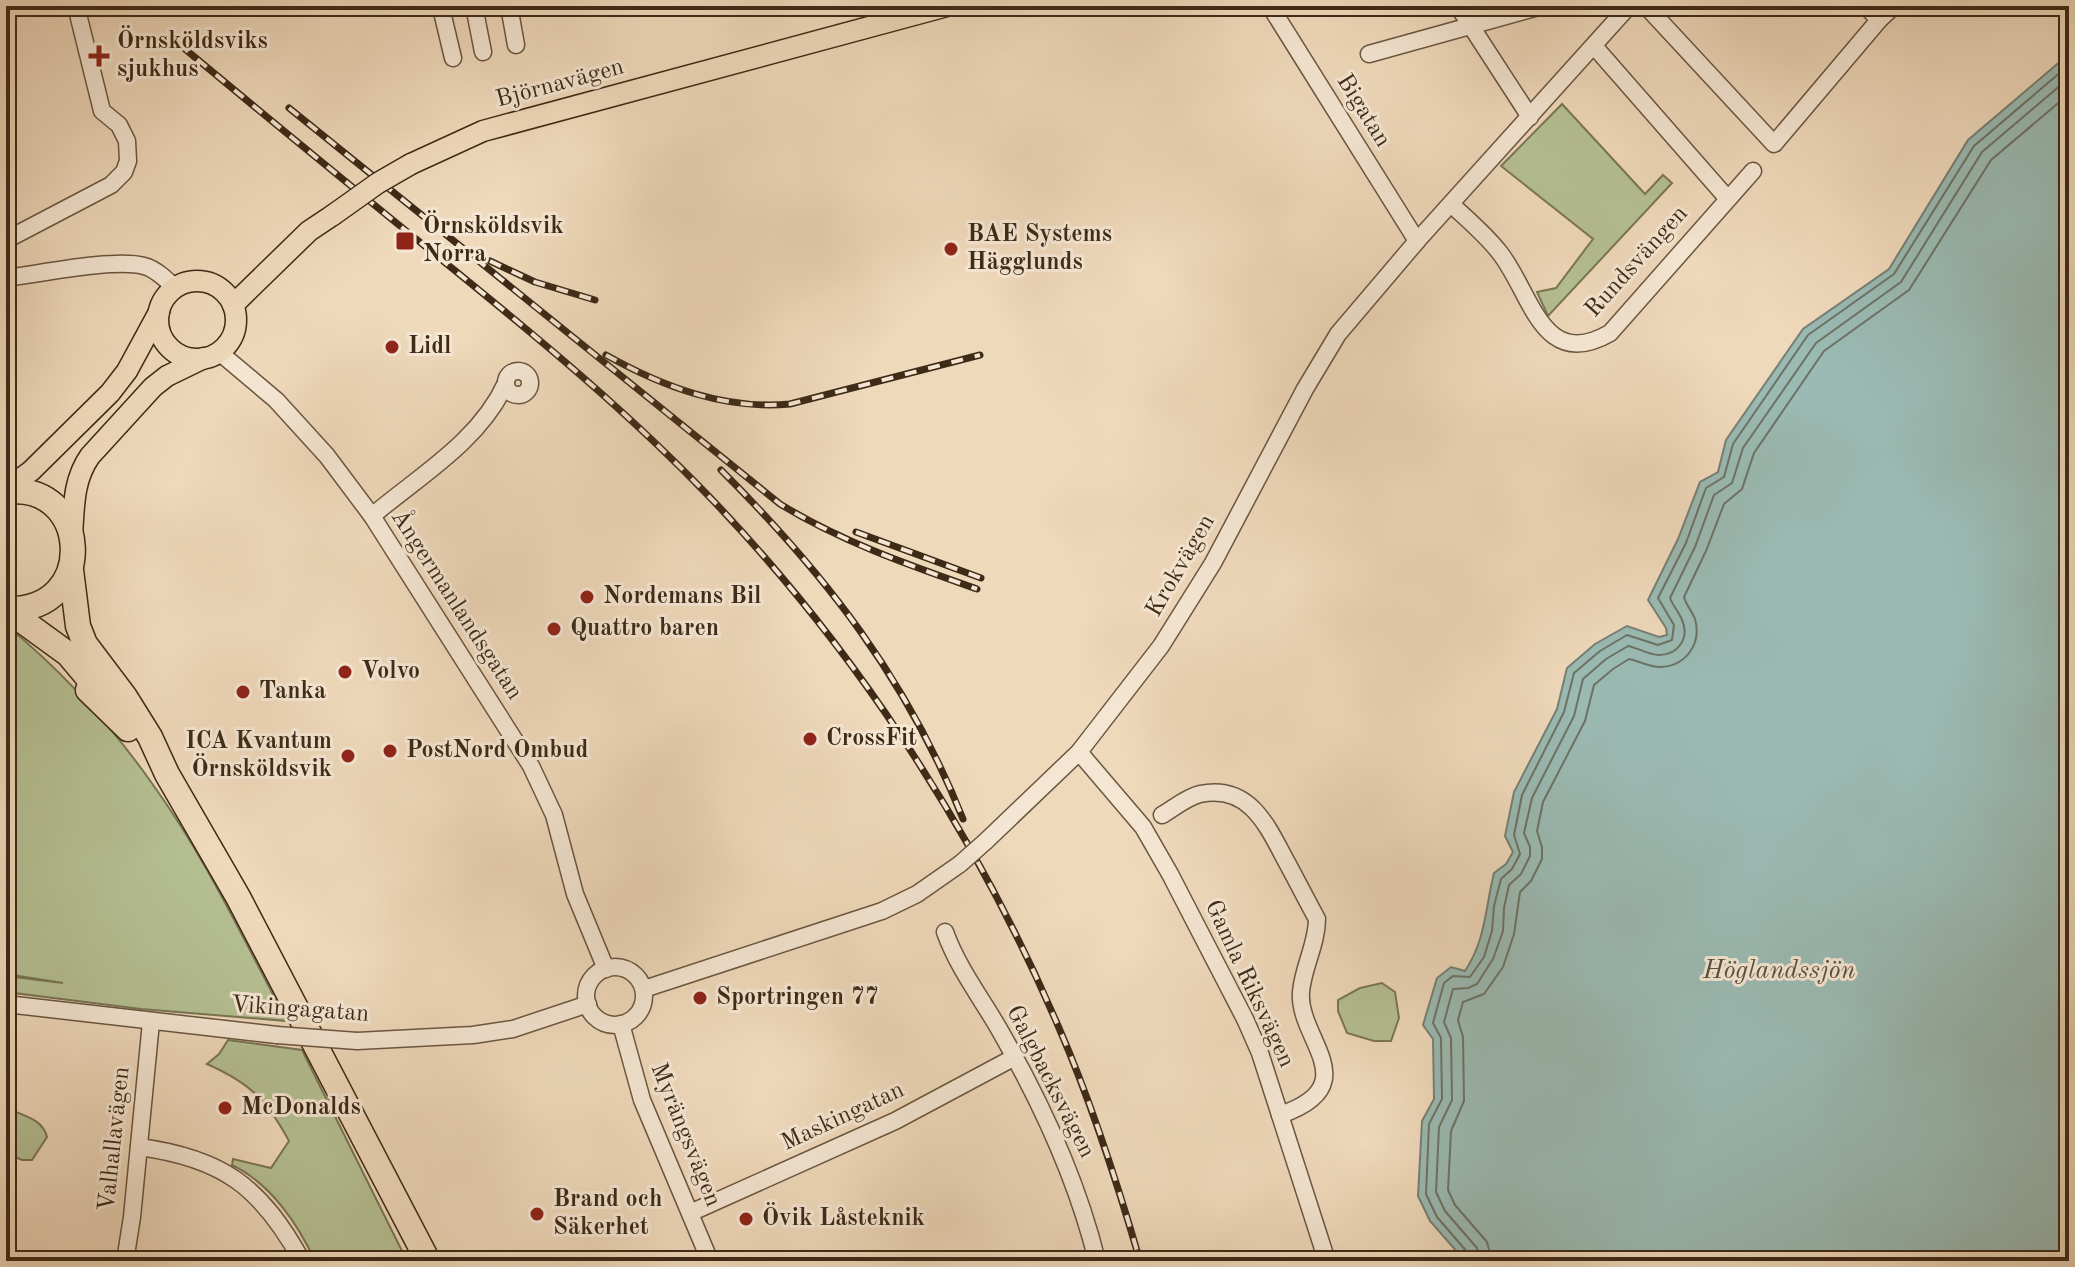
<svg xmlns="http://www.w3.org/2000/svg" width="2075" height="1267" font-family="'Old Standard TT',serif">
<rect width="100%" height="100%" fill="#efd9bb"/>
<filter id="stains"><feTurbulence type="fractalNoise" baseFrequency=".0025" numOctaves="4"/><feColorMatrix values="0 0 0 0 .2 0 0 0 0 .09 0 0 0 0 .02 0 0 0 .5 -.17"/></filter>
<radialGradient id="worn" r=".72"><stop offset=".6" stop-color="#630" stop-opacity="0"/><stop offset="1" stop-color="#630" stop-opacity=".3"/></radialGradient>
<!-- green -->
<g fill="#b5c093" stroke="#7a7555" stroke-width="2">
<path d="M 1562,104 L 1645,194 L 1663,175 L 1672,183 L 1548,316 L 1537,292 L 1556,288 L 1593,239 L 1501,166 Z"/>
<path d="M 6,625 C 61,670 110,724 151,782 C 205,856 244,941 287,1021 L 141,1009 L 6,992 L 6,976 L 63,983 L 6,974 Z"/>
<path d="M 1382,983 L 1395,992 L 1399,1018 L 1391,1041 L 1374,1041 L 1347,1033 L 1338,1011 L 1338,1000 L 1360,988 Z"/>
<path d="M 228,1040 L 302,1050 L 407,1261 L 315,1261 C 298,1224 270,1183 232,1165 L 233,1159 L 271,1168 L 289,1141 C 267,1100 250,1083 207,1064 L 219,1054 Z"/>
<path d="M 6,1108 C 22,1115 43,1119 47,1137 L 32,1160 L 22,1160 L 6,1153 Z"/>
</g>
<!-- water -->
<path fill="#9abab3" stroke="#758075" stroke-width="2" d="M 2069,54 L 2069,1261 L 1465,1261 L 1430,1221 L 1418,1196 L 1422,1121 L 1434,1099 L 1433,1039 L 1423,1025 L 1437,978 L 1451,967 L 1465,971 C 1486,939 1485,909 1494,873 L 1506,864 L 1513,852 L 1505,836 L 1514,792 L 1557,709 L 1567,668 L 1595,644 L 1627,626 L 1659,637 L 1667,635 L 1666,628 L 1648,600 L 1678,539 L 1700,482 L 1718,472 L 1726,440 L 1803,329 L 1889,269 L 1968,140 Z"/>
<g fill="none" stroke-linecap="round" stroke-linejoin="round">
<!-- shore -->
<g stroke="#6c7265" stroke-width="2">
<path d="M 1470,1261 L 1468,1253 L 1437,1217 L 1426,1194 L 1429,1124 L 1442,1099 L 1441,1038 L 1433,1023 L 1444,983 L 1453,976 L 1470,977 L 1484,957 L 1492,931 L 1494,906 L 1501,879 L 1512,869 L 1520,854 L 1514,835 L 1522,795 L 1564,712 L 1574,673 L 1600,651 L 1627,635 L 1658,645 L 1672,640 L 1674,625 L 1658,598 L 1686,543 L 1706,488 L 1724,477 L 1733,444 L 1808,335 L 1894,274 L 1974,146 L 2069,65"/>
<path d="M 1480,1261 L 1477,1248 L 1445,1211 L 1436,1192 L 1439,1127 L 1452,1100 L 1451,1038 L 1444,1022 L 1453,989 L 1468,988 L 1477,984 L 1493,959 L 1503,931 L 1504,908 L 1509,885 L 1521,874 L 1530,856 L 1530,847 L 1524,833 L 1532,798 L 1574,716 L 1583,679 L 1606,659 L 1628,646 C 1638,648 1649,655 1659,655 C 1678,655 1690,638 1682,620 C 1679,612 1673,606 1670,598 L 1695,547 L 1714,495 L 1732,483 L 1743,448 L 1816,343 L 1901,282 L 1982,152 L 2069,78"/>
<path d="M 1492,1261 L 1487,1242 L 1455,1205 L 1448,1190 L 1451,1131 L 1464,1101 L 1463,1037 L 1458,1020 L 1463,1002 L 1484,994 L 1503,967 L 1514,934 L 1520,892 L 1531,881 L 1542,859 L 1542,847 L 1537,831 L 1543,802 L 1585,721 L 1594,685 L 1613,669 L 1629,659 C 1639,661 1649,667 1660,667 C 1686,666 1702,644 1695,619 C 1692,611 1686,605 1684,597 L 1706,551 L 1724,504 L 1742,489 L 1754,453 L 1824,351 L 1909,290 L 1991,160 L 2069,94"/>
</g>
<defs>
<g id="minor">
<path d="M 262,6 L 279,6"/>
<path d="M 474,6 L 483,52"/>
<path d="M 509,6 L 516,45"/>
<path d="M 1270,6 L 1417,241"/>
<path d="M 1458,6 L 1530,117"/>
<path d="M 1646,6 L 1774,144 L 1879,20 L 1894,6"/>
<path d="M 1866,6 L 1879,20"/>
<path d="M 1594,46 L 1727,198"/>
<path d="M 1369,54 L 1542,6"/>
<path d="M 453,58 L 443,16 L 448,8 L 456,6"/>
<path d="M 1451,204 C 1468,220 1486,235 1500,253 C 1532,294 1542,372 1610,333 L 1753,171"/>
<path d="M 6,240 L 111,185 L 124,172 L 128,161 L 127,141 L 119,125 L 102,111 L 76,6"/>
<path d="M 6,278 C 39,274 115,258 144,266 C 156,269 167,280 175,288"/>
<path d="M 219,352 L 276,400 L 327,456 L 372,516 L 531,766 L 554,815 L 575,894 L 606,969"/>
<circle cx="518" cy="383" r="12"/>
<path d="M 372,516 C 419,476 479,442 506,383"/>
<path d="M 1079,752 L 1143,827 L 1170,874 L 1245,1019 L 1260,1053 L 1327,1261"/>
<path d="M 1162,815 C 1174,808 1187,797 1200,794 C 1248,784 1266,823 1285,859 C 1296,879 1306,899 1317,919 C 1317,944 1303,967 1301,992 C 1297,1039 1368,1085 1280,1115"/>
<path d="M 986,841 L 1079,752 L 1161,646 L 1213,563 L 1305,389 L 1338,334 L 1417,241 L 1629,6"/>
<path d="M 945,932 C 958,968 980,996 999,1029 C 1041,1102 1077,1179 1097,1261"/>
<circle cx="615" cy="996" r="29"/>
<path d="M 644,989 L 882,911 L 917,894 L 960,864"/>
<path d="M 6,1004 L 277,1035"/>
<path d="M 621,1024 L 642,1100 L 710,1261"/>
<path d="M 357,1041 L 473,1035 L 513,1029 L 588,1004"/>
<path d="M 139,1147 C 223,1158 261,1187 302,1261"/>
<path d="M 690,1213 L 895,1121 L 1013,1058"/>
<path d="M 125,1261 L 132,1217 L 151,1022"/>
</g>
<g id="major">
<path d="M 411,164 L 483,131 L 947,6"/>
<circle cx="197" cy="320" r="39"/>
<path d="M 233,305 L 309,231 L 333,215"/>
<path d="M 6,489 L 31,471 L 110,393 L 127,371 L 159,312"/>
<path d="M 72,536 C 74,507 73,480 90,456 L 153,387 L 167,376 L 204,358"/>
</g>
<g id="highway">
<path d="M 6,492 C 90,480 100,613 6,609"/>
<path d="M 71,570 L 78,626 L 85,644 L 125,697 L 150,737 L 167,774 L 238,897 L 428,1261"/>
<path d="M 6,609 L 68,654 L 105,698"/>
<path d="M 88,690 L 128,729"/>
</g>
</defs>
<!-- minor casing -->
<use href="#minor" stroke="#6a5640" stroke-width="19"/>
<!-- major casing -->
<use href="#major" stroke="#3e2a17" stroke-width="23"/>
<!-- highway casing -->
<use href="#highway" stroke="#3e2a17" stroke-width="27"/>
<!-- minor -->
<use href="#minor" stroke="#f5e6d3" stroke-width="16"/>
<!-- major -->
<use href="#major" stroke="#efd9bb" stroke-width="20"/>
<!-- highway -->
<use href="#highway" stroke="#efd9bb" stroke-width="24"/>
<defs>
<g id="rail">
<path d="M 179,44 C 264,115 351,186 437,256 C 526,328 614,400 694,481 C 848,637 973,827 1059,1028 C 1092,1104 1117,1182 1140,1261"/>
<path d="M 289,108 L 780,504 C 842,542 909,565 977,589"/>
<path d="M 490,261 L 535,282 L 595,300"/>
<path d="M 606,355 C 663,387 725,410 790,404 L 980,355"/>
<path d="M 721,470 C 826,575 907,679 963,819"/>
<path d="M 856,532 L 981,578"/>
</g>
</defs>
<!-- rail casing -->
<use href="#rail" stroke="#3e2a17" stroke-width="7"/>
<!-- rail -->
<use href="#rail" stroke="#f5e6d3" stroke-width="4" stroke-dasharray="12" stroke-linecap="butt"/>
<defs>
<g id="minor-bridge">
<path d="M 960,864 L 986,841"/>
<path d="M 277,1035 L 357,1041"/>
</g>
<path id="major-bridge" d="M 333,215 L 378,183 L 411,164"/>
</defs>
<!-- minor-bridge casing -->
<use href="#minor-bridge" stroke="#6a5640" stroke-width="19" stroke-linecap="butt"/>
<!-- major-bridge casing -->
<use href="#major-bridge" stroke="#3e2a17" stroke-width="23" stroke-linecap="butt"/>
<!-- minor-bridge -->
<use href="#minor-bridge" stroke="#f5e6d3" stroke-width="16"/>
<!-- major-bridge -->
<use href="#major-bridge" stroke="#efd9bb" stroke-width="20"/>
</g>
<!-- markers -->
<g fill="#8f2418" stroke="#f5e6d3" stroke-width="3">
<path d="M95 44h8v8h8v8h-8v8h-8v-8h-8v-8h8z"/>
<rect x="395" y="231" width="20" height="20" rx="4"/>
<circle cx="951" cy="249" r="8"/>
<circle cx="392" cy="347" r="8"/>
<circle cx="587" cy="597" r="8"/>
<circle cx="554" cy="629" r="8"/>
<circle cx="345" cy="672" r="8"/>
<circle cx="243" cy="692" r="8"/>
<circle cx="810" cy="739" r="8"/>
<circle cx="390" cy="751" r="8"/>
<circle cx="348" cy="756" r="8"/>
<circle cx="700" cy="998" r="8"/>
<circle cx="225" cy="1108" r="8"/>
<circle cx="537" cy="1214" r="8"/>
<circle cx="746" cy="1219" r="8"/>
</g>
<g text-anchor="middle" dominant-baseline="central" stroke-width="6" stroke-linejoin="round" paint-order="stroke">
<!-- poi labels -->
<g font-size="24" font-weight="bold" fill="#3e2a17" stroke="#f5e6d3" text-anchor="start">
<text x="117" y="42">Örnsköldsviks<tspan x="117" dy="28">sjukhus</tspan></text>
<text x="423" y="227">Örnsköldsvik<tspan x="423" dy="28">Norra</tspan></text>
<text x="967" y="235">BAE Systems<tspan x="967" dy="28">Hägglunds</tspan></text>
<text x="408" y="347">Lidl</text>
<text x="603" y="597">Nordemans Bil</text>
<text x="570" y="629">Quattro baren</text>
<text x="361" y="672">Volvo</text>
<text x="259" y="692">Tanka</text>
<text x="826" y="739">CrossFit</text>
<text x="332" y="742" text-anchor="end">ICA Kvantum<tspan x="332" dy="28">Örnsköldsvik</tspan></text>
<text x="406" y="751">PostNord Ombud</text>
<text x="716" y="998">Sportringen 77</text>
<text x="241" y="1108">McDonalds</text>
<text x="553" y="1200">Brand och<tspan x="553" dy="28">Säkerhet</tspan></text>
<text x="762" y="1219">Övik Låsteknik</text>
</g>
<!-- street labels -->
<g font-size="24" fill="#3e2a17" stroke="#f5e6d3">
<text transform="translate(560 84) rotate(-15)">Björnavägen</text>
<text transform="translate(1363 111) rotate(58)">Bigatan</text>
<text transform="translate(1637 262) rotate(-48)">Rundsvängen</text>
<text transform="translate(1181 566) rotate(-60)">Krokvägen</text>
<text transform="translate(456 605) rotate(57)">Ångermanlandsgatan</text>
<text transform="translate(1249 984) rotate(65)">Gamla Riksvägen</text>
<text transform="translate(300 1010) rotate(4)">Vikingagatan</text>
<text transform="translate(1050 1082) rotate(63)">Galgbacksvägen</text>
<text transform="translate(843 1117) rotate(-25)">Maskingatan</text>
<text transform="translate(685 1135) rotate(68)">Myrängsvägen</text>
<text transform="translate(115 1139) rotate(-84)">Valhallavägen</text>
</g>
<!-- water labels -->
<g font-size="26" font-style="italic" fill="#554e3e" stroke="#f5e6d3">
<text x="1779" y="971">Höglandssjön</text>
</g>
</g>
<!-- margin -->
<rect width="2075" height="1267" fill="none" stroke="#efd9bb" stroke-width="32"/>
<rect x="8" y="8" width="2059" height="1251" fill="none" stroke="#3e2a17" stroke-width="4"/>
<rect x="16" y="16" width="2043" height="1235" fill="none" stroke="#3e2a17" stroke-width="2"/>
<rect width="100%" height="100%" filter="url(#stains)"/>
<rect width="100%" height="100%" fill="url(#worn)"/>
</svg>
